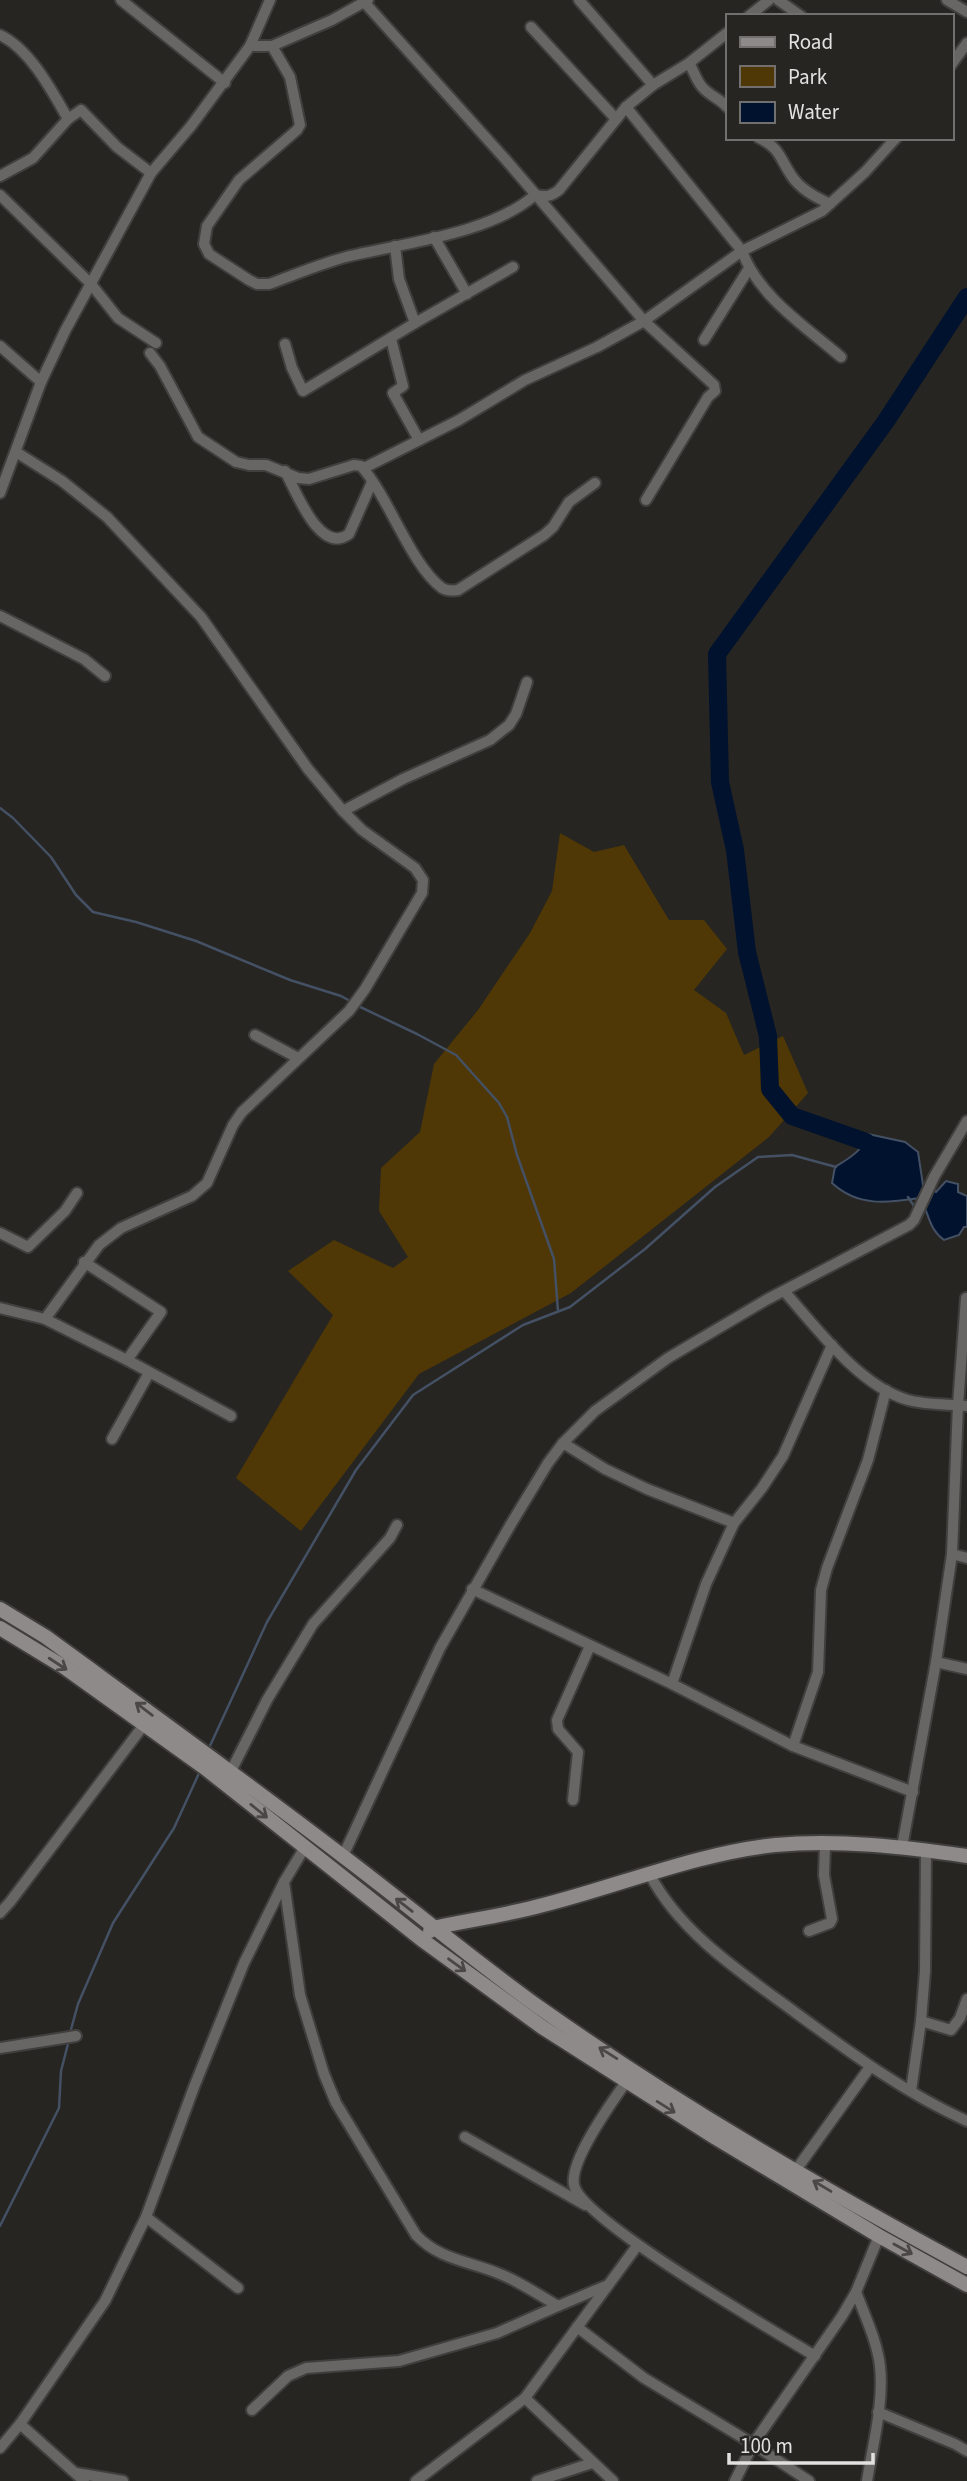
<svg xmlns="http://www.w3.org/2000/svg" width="967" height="2481" font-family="'Source Sans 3',sans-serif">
<rect width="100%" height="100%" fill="#262522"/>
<!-- green -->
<path fill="#4f3805" d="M 560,833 L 594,852 L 624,845 L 669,920 L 704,920 L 727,949 L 694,990 L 726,1013 L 744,1055 L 783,1036 L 808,1093 L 769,1137 L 571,1293 L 419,1374 L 301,1531 L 236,1478 L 333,1315 L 288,1271 L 334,1240 L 393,1268 L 408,1257 L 379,1211 L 381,1168 L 420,1132 L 434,1064 L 478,1010 L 530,933 L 552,891 Z"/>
<!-- water -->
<path fill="#00122d" stroke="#445063" stroke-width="2" d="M 868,1134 L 905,1142 L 918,1152 L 923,1185 L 936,1192 L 946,1181 L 958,1184 L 958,1192 L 967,1196 L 967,1227 L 964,1227 L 959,1235 L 944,1240 C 928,1228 930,1215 920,1198 C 887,1203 858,1207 832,1183 L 835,1167 C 848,1159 864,1150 868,1134 Z"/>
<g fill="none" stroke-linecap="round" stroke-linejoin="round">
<!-- stream -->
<g stroke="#445063" stroke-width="2.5">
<path d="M 0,808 L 13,818 L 51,857 L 76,895 L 93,912 L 136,922 L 196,941 L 290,980 L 341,996 L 350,1001"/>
<path d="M 356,1005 L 417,1034 L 456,1055 L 499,1103 L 507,1117 L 517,1155 L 554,1259 L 558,1311"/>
<path d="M 908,1197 L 916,1209"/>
<path d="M 209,1748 L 267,1622 L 356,1470 L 413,1395 L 523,1325 L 570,1307 L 645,1249 L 715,1187 L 758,1157 L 792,1155 L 836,1167"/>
<path d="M 70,2033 L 78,2004 L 113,1923 L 174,1828 L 200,1771"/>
<path d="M 0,2226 L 59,2108 L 61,2071 L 69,2040"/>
</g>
<!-- river -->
<path stroke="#00122d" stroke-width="18" d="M 866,1142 L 792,1116 L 770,1089 L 768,1036 L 747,952 L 735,850 L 720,782 L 717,654 L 886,421 L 967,297"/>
<defs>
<g id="street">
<path d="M 121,0 L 225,83"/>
<path d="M 579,0 L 653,85"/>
<path d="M 778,0 L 801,16"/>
<path d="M 947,0 L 967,12"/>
<path d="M 365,3 L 506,160 L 644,321 L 714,385 L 715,391 L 708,397 L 646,500"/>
<path d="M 749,16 L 769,0"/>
<path d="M 531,27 L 616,119"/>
<path d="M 0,35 C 30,49 52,91 68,119"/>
<path d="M 250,46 L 272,46 L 332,20 L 368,0"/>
<path d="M 272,46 L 290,77 L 300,125 L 297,130 L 239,180 L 207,226 L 204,244 L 209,254 L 249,280 L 257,284 L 269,284 C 294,275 320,264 346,257 C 404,243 490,234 535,195 C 546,197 550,197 559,190 L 626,107 L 653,85 L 689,63 L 727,33"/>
<path d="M 689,63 C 694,71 697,83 704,89 C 711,96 720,99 727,107"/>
<path d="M 951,65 L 967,43"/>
<path d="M 626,107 L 742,251 C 758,296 806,327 841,357"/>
<path d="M 759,138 C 780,148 779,157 791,175 C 800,189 815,197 830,204"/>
<path d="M 0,176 L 33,158 L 68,119 L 81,110 L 117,147 L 151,173"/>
<path d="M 0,195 L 91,284 L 118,318 L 156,343"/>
<path d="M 434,237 L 467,294"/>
<path d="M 395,246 L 399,279 L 415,323"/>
<path d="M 391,339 L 403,386 L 393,393 L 419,440"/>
<path d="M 704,340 L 748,270"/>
<path d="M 285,344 L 292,368 L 303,391 L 415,323 L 513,267"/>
<path d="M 0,346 L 41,382"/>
<path d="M 150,353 L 160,366 L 198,437 L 236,462 L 249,465 L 266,465 L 298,478 L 309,479 L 354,465 L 361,466 C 389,497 410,564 442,588 C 447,591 452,591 458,590 L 544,535 L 553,527 L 569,502 L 595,483"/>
<path d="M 364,468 L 459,420 L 525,380 L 597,347 L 644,321 L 742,251 L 822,211 L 865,172 L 896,138"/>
<path d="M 285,471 C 296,491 320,556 349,534 L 372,482"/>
<path d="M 0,493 L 41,382 L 65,331 L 151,173 L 191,126 L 250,46 L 270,0"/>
<path d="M 0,616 L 84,659 L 105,676"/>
<path d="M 343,811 L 403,779 L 490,740 L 509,725 L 516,714 L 527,682"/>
<path d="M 255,1035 L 298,1058"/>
<path d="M 0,1233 L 28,1247 L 65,1211 L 77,1193"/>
<path d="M 84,1262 L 161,1312 L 127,1360"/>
<path d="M 784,1291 C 816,1327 859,1386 908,1400 C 926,1405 948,1404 967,1406"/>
<path d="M 0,1308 L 45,1319 L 99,1245 L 121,1228 L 192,1196 L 207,1183 L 233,1125 L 242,1112 L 349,1011 L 365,989 L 422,893 L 423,880 L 415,868 L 362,830 L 343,811 L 308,769 L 201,617 L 107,517 L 62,481 L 16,452"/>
<path d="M 45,1319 L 127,1360 L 231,1416"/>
<path d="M 112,1439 L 149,1373"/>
<path d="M 563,1443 L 605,1469 L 647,1489 L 734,1523"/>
<path d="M 952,1554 L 967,1558"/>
<path d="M 472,1589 L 672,1684 L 793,1746 L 913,1792"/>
<path d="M 936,1662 L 967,1669"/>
<path d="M 672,1684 L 706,1584 L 734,1523 L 762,1488 L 783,1456 L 832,1345"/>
<path d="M 793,1746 L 818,1672 L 821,1590 L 827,1568 L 868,1460 L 886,1390"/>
<path d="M 230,1773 L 267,1700 L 313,1624 L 390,1538 L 397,1525"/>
<path d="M 573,1800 L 578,1752 L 558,1729 L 557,1720 L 590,1646"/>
<path d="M 902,1847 L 936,1662 L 952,1554 L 958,1405 L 966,1298"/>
<path d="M 343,1856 L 440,1648 L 511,1524 L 548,1463 L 563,1443 L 595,1411 L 668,1358 L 766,1300 L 909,1225 L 914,1220 L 934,1177 L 967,1121"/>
<path d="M 650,1875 C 681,1933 740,1972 792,2010 C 848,2051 903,2092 967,2121"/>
<path d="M 284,1882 L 300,1995 L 324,2074 L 336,2103 L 416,2235 C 440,2260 469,2261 500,2274 C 520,2282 539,2295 558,2306 L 608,2285"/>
<path d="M 0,1913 L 10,1902 L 143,1726"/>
<path d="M 809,1931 L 830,1923 L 832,1919 L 824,1875 L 825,1844"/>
<path d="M 921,2021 L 951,2030 L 960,2018 L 967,1999"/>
<path d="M 0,2048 L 76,2036"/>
<path d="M 626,2082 C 612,2102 569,2161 574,2185 C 581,2220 776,2332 815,2356"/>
<path d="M 911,2091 L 921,2021 L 925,1971 L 926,1850"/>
<path d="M 465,2137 L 585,2205"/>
<path d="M 796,2170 L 870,2067"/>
<path d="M 146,2217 L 238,2288"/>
<path d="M 856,2292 C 865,2316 877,2341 880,2366 C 884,2403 873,2444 867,2481"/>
<path d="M 577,2327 L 644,2378 L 753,2444 L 809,2481"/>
<path d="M 525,2398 L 613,2481"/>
<path d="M 252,2410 L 288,2376 L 306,2368 L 399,2361 L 497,2333 L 558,2306"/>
<path d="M 878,2412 L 955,2444 L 967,2451"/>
<path d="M 20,2424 L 84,2481"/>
<path d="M 0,2448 L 20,2424 L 105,2301 L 146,2217 L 194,2087 L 244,1963 L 284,1882 L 305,1847"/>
<path d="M 76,2473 L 123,2481"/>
<path d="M 416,2481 L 525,2398 L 637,2246"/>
<path d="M 537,2481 L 592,2463"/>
<path d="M 735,2481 L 753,2444 L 842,2316 L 856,2292 L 879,2236"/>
</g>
<g id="secondary">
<path d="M 0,1609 L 46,1637 C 146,1710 246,1782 344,1857 C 410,1907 473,1960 540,2008 C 676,2104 821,2188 967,2267"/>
<path d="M 0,1628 L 64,1667 L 205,1768 L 421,1939 L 542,2027 L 716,2138 L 879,2236 L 967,2285"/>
<path d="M 430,1931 L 433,1928 C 469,1920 507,1915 543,1905 C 618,1886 698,1853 775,1845 C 839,1839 904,1847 967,1856"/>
</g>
</defs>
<!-- street casing -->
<use href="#street" stroke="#403f3d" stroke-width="14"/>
<!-- secondary casing -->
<use href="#secondary" stroke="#403f3d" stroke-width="18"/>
<!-- street -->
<use href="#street" stroke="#676665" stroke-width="10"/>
<!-- secondary -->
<use href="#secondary" stroke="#8d8a89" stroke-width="14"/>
</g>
<!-- one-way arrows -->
<defs><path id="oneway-shaft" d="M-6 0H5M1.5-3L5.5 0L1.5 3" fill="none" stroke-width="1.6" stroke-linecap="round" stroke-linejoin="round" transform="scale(1.75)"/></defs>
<g stroke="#4a4846">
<use href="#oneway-shaft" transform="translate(58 1664) rotate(33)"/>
<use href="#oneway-shaft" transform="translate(144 1709) rotate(-143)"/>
<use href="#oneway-shaft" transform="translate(259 1811) rotate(39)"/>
<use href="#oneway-shaft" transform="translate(404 1905) rotate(-142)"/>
<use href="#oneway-shaft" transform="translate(457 1965) rotate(36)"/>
<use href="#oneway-shaft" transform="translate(608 2053) rotate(-148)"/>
<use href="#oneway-shaft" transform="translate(666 2107) rotate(32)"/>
<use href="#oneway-shaft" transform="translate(822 2186) rotate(-149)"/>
<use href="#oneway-shaft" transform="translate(903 2249) rotate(29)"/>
</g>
<!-- legend -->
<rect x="726" y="14" width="228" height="126" fill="#262522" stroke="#71706e" stroke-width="2"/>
<rect x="740" y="37" width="35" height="10" fill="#8d8a89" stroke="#71706e" stroke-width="2"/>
<text x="788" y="49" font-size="21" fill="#e2e1e0">Road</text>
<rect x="740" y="66" width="35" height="21" fill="#4f3805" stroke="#71706e" stroke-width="2"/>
<text x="788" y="84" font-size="21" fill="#e2e1e0">Park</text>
<rect x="740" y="102" width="35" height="21" fill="#00122d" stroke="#71706e" stroke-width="2"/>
<text x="788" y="119" font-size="21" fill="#e2e1e0">Water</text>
<!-- scale -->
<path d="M729 2453v10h144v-10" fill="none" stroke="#e2e1e0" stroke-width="3.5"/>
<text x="740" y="2453" font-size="21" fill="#e2e1e0" stroke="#262522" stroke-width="5" paint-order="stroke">100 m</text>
</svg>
